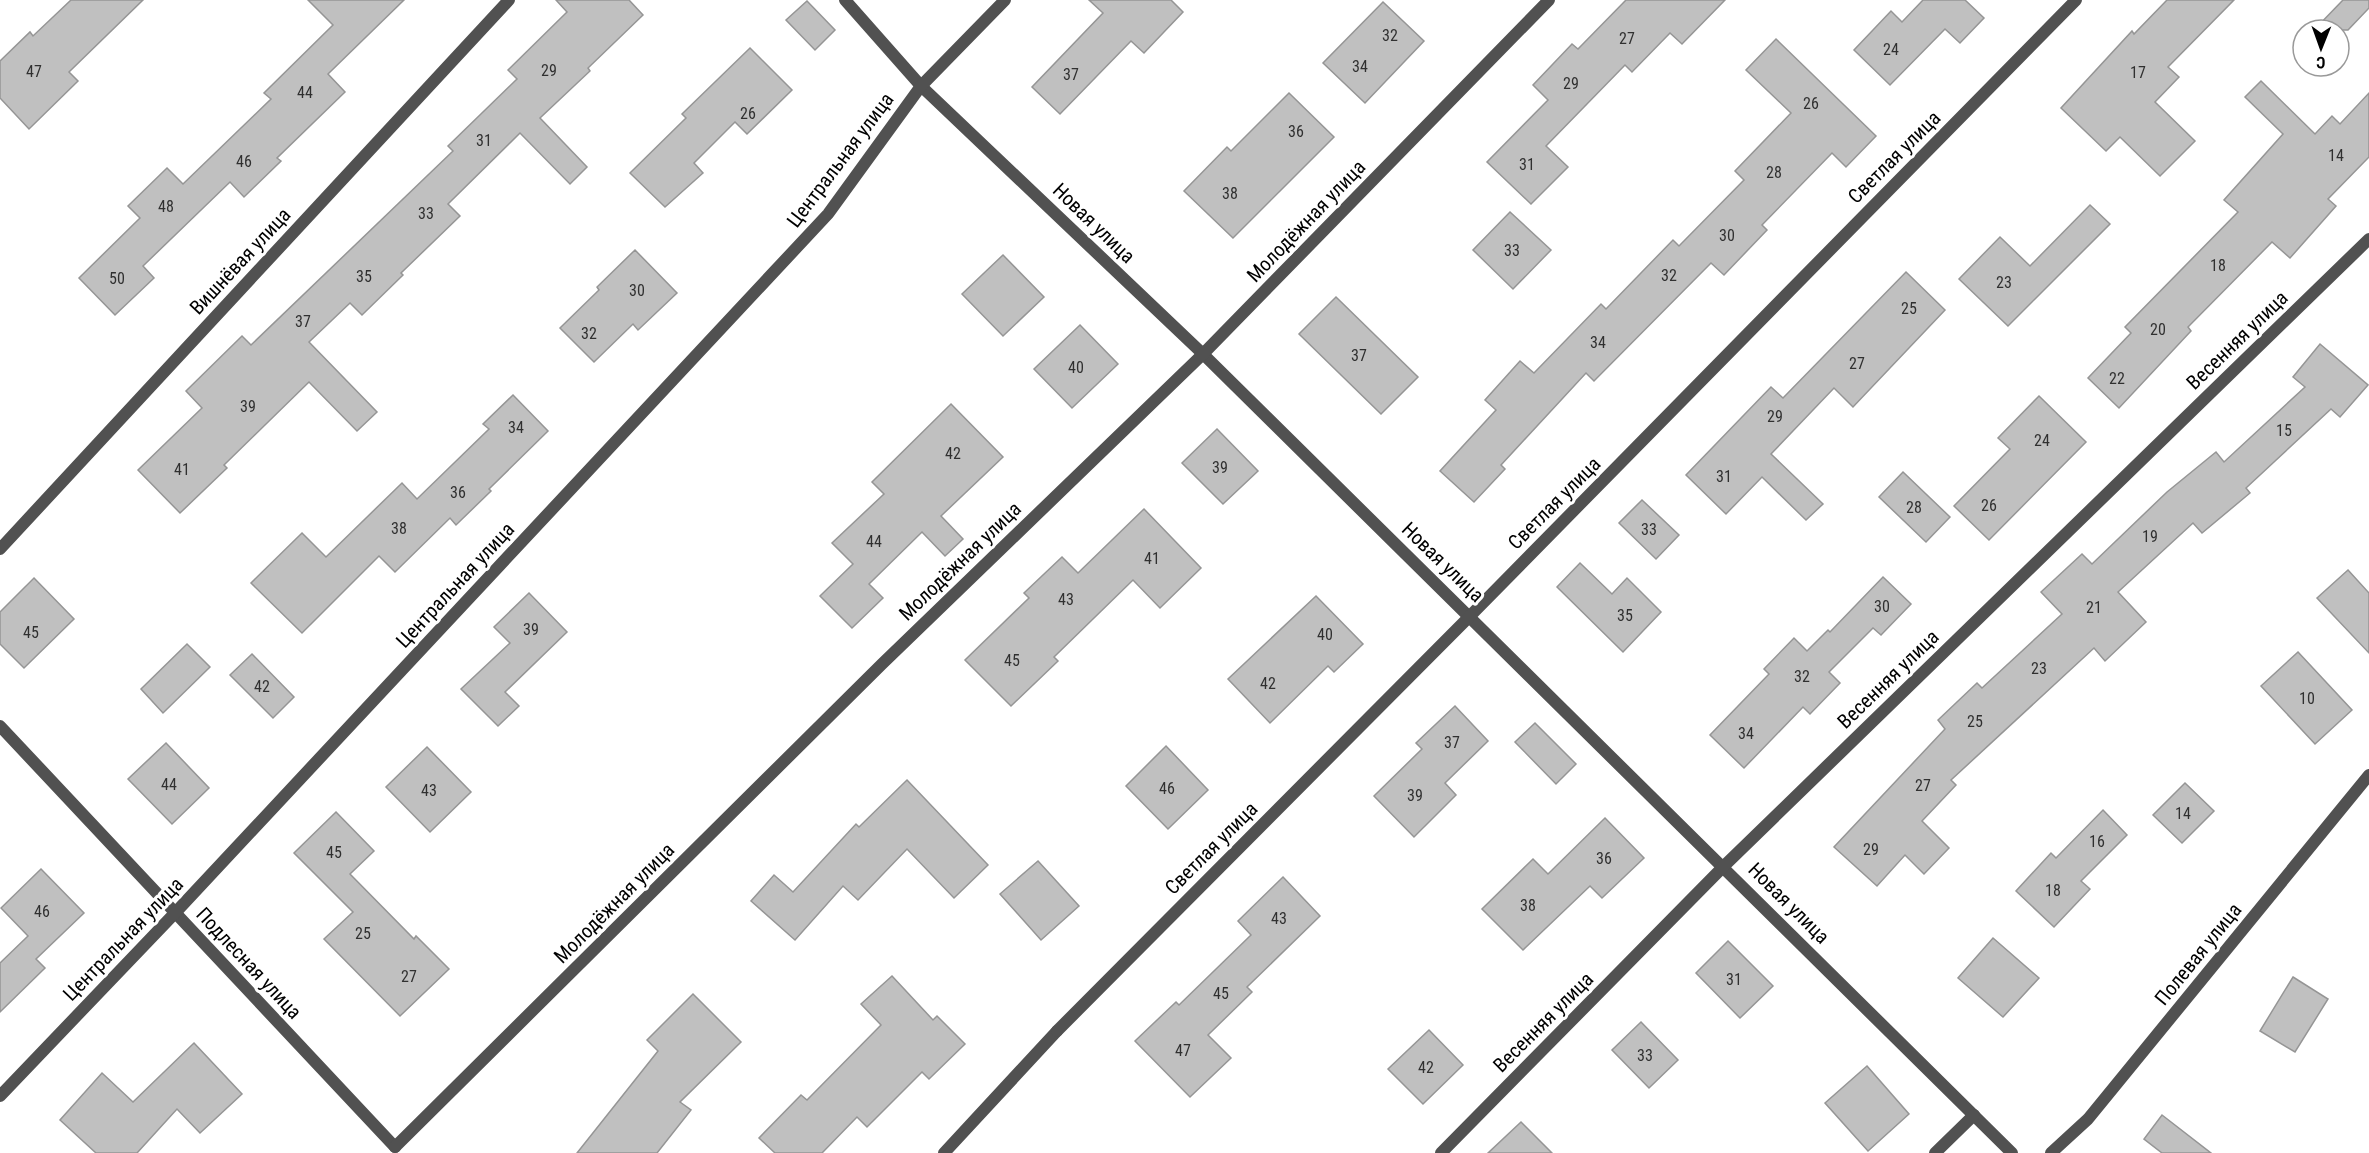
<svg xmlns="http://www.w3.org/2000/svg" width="2369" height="1153" font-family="'Roboto Condensed',sans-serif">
<rect width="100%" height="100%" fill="#fff"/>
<!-- building -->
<g fill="#c0c0c0" stroke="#959595" stroke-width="1.5">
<path d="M 71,0 L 143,0 L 69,72 L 78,81 L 29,129 L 0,98 L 0,61 L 30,32 L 33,36 Z"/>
<path d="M 308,0 L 404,0 L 328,74 L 345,92 L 277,158 L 281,161 L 244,197 L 230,182 L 143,266 L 154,278 L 115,315 L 79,278 L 140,218 L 128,206 L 167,168 L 183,184 L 271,99 L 264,93 L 333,25 Z"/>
<path d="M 556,0 L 629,0 L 643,15 L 588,68 L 590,71 L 540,118 L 587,167 L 570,184 L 520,133 L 448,204 L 460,216 L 401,273 L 403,275 L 362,315 L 350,303 L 309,342 L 377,412 L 357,431 L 309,382 L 224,465 L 227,468 L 180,513 L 138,470 L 202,408 L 186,391 L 242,336 L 251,345 L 453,151 L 448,146 L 517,79 L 508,70 L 567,12 Z"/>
<path d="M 1089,0 L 1171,0 L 1183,12 L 1144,53 L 1131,41 L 1060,114 L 1032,87 L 1103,13 Z"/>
<path d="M 1626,0 L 1725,0 L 1682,44 L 1670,33 L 1632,72 L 1625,65 L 1546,146 L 1568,167 L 1531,204 L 1487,162 L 1548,100 L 1533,85 L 1572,44 L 1578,49 Z"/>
<path d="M 1923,0 L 1965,0 L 1984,18 L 1960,43 L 1945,29 L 1890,85 L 1854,50 L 1891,11 L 1902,22 Z"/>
<path d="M 2167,0 L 2234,0 L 2168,67 L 2179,77 L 2155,102 L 2195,141 L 2160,176 L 2120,137 L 2106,151 L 2061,108 L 2132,31 L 2134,34 Z"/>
<path d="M 2343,0 L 2369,0 L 2369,8 L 2348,30 L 2314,30 Z"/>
<path d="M 807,1 L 835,30 L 815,50 L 786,20 Z"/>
<path d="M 1383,2 L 1424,41 L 1365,103 L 1323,63 Z"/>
<path d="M 1776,39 L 1876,136 L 1846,167 L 1832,153 L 1762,225 L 1767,230 L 1724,275 L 1711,263 L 1594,381 L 1586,373 L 1501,465 L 1505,469 L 1474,502 L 1440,471 L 1496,410 L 1485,400 L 1520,361 L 1534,373 L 1601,304 L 1606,309 L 1673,240 L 1679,246 L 1744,180 L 1735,171 L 1791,113 L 1746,70 Z"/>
<path d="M 750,48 L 792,90 L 747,134 L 735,122 L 694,163 L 703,173 L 665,207 L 630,173 L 686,118 L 682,114 Z"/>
<path d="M 2261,81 L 2315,134 L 2332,116 L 2340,124 L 2369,93 L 2369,157 L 2328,199 L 2336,206 L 2290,258 L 2272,242 L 2188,327 L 2191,331 L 2119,408 L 2088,378 L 2131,333 L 2125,327 L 2238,212 L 2224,200 L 2283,134 L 2245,97 Z"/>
<path d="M 1289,93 L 1334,137 L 1233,238 L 1184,191 L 1227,147 L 1231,151 Z"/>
<path d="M 2090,205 L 2110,224 L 2008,326 L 1959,279 L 2000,237 L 2030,266 Z"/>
<path d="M 1510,212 L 1551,250 L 1513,289 L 1473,250 Z"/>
<path d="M 635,250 L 677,293 L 638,330 L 633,324 L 594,362 L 560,328 L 599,290 L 597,287 Z"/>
<path d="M 1003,255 L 1044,297 L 1003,336 L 962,294 Z"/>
<path d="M 1906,272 L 1945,310 L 1853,407 L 1834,388 L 1771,454 L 1823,504 L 1806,520 L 1762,477 L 1726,514 L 1686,475 L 1771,387 L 1783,398 Z"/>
<path d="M 1336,297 L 1418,377 L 1381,414 L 1299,334 Z"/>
<path d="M 1080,325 L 1118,364 L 1072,408 L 1034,369 Z"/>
<path d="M 2320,344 L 2368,385 L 2340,417 L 2331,409 L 2246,488 L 2250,493 L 2202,533 L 2193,523 L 2118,592 L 2146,622 L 2105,661 L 2094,648 L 1951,780 L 1956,785 L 1922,821 L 1949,848 L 1924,874 L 1905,855 L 1877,886 L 1834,847 L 1945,729 L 1938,720 L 1977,683 L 1982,688 L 2062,614 L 2041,592 L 2082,554 L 2092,564 L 2167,492 L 2216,452 L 2224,462 L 2305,387 L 2293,377 Z"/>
<path d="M 513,395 L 548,431 L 489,489 L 491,491 L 456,525 L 450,518 L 395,572 L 379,556 L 302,633 L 251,583 L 302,533 L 326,557 L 402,483 L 417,499 L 489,429 L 483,424 Z"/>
<path d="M 2039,396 L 2086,442 L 1989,540 L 1954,506 L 2010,449 L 1998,438 Z"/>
<path d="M 951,404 L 1003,457 L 941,516 L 963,539 L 945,556 L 922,532 L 869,584 L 883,598 L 852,628 L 820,596 L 853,564 L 832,543 L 884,494 L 872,482 Z"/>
<path d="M 1217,429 L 1258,471 L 1223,504 L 1182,463 Z"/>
<path d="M 1903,472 L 1950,517 L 1926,542 L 1879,497 Z"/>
<path d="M 1642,500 L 1679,535 L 1656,559 L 1619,523 Z"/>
<path d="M 1144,509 L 1201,568 L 1160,608 L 1133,580 L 1054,657 L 1058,661 L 1011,706 L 965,660 L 1029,598 L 1024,593 L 1062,557 L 1078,573 Z"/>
<path d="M 1580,563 L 1612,594 L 1627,578 L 1661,612 L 1623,652 L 1557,587 Z"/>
<path d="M 2348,570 L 2369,593 L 2369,653 L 2317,598 Z"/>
<path d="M 1883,577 L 1911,604 L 1881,635 L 1873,628 L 1829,672 L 1840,683 L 1810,714 L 1803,707 L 1744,768 L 1710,735 L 1769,674 L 1764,669 L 1794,638 L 1807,651 L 1828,630 L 1830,632 Z"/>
<path d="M 34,578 L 74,619 L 24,668 L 0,644 L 0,612 Z"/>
<path d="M 529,593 L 567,632 L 505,692 L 519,706 L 498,726 L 461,689 L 510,643 L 494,627 Z"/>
<path d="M 1316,596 L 1363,644 L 1334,672 L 1328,666 L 1270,723 L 1228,679 Z"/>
<path d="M 187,644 L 210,667 L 163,713 L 141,689 Z"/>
<path d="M 2298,652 L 2352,710 L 2315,744 L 2261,686 Z"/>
<path d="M 252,654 L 294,697 L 273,718 L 230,675 Z"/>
<path d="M 1455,706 L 1488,741 L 1445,783 L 1456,795 L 1414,837 L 1374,796 L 1422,749 L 1416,743 Z"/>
<path d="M 1535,723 L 1576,764 L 1556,784 L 1515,742 Z"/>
<path d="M 166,743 L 209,788 L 172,824 L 128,779 Z"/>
<path d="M 1166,746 L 1208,790 L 1168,829 L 1126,786 Z"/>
<path d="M 427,747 L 471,792 L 430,832 L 386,787 Z"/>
<path d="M 907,780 L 988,865 L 954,898 L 907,849 L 858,900 L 843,886 L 795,940 L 751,901 L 774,875 L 793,892 L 856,824 L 859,827 Z"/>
<path d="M 2185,783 L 2214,811 L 2182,843 L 2153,815 Z"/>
<path d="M 2103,810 L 2127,835 L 2081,881 L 2090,889 L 2054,927 L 2016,891 L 2051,853 L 2056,858 Z"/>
<path d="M 336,812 L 374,851 L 350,874 L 414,939 L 416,936 L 449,969 L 400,1016 L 324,939 L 353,912 L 294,853 Z"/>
<path d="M 1605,818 L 1644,858 L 1602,898 L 1590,886 L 1523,950 L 1482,909 L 1533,859 L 1548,874 Z"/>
<path d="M 1038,861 L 1079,906 L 1041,940 L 1000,894 Z"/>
<path d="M 41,869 L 84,913 L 36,959 L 45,968 L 0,1012 L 0,963 L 28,936 L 1,908 Z"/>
<path d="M 1283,877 L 1320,916 L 1247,987 L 1252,992 L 1208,1035 L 1231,1058 L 1190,1097 L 1135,1041 L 1176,1002 L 1179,1005 L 1251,935 L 1238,921 Z"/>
<path d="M 1993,938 L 2039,978 L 2003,1017 L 1958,978 Z"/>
<path d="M 1728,941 L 1773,986 L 1740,1018 L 1696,973 Z"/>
<path d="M 892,976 L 933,1020 L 937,1016 L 965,1044 L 929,1079 L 922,1072 L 867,1127 L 857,1117 L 822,1153 L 775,1153 L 759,1138 L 801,1095 L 807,1100 L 881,1025 L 861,1004 Z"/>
<path d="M 2293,977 L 2328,999 L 2295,1052 L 2260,1031 Z"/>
<path d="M 693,994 L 741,1042 L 680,1102 L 691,1110 L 657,1153 L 577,1153 L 658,1051 L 647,1040 Z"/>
<path d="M 1641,1022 L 1678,1060 L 1649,1088 L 1612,1050 Z"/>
<path d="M 1429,1030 L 1463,1065 L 1423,1104 L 1388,1069 Z"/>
<path d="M 194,1043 L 242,1094 L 200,1133 L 177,1109 L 137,1153 L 96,1153 L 60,1120 L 102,1073 L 133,1102 Z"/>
<path d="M 1867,1066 L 1909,1114 L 1868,1151 L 1825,1103 Z"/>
<path d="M 2162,1115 L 2211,1153 L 2162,1153 L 2144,1139 Z"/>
<path d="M 1521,1122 L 1552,1153 L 1488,1153 Z"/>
</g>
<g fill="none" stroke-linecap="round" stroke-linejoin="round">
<!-- service -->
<path stroke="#515151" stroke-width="12" d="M 944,1153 L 1057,1031"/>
<!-- minor -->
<g stroke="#515151" stroke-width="12">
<path d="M 845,0 L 921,86 L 1203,354 L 2012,1153"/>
<path d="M 0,549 L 509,0"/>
<path d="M 0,726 L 395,1147"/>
<path d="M 1057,1031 L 1470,616 L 2076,0"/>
<path d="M 0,1096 L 175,913 L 828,214 L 921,86 L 1005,0"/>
<path d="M 395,1147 L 882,664 L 1203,354 L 1549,0"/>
<path d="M 1441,1153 L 1724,866 L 2369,239"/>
<path d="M 1935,1153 L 1974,1115"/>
<path d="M 2051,1153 L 2088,1119 L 2369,775"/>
</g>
</g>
<g text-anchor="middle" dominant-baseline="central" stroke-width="6" stroke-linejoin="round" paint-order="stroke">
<!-- number labels -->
<g font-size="16" fill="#303030">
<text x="1390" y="35">32</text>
<text x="1627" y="38">27</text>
<text x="1891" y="49">24</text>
<text x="1360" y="66">34</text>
<text x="549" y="70">29</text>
<text x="34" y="71">47</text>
<text x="2138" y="72">17</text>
<text x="1071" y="74">37</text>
<text x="1571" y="83">29</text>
<text x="305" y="92">44</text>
<text x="1811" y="103">26</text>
<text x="748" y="113">26</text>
<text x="1296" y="131">36</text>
<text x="484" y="140">31</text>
<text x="2336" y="155">14</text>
<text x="244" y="161">46</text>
<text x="1527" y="164">31</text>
<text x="1774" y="172">28</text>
<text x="1230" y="193">38</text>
<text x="166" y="206">48</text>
<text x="426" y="213">33</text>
<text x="1727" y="235">30</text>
<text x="1512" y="250">33</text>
<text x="2218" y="265">18</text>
<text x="1669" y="275">32</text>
<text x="364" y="276">35</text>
<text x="117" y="278">50</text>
<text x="2004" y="282">23</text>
<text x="637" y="290">30</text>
<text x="1909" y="308">25</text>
<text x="303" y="321">37</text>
<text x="2158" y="329">20</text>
<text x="589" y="333">32</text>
<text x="1598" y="342">34</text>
<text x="1359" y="355">37</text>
<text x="1857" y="363">27</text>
<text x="1076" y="367">40</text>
<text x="2117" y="378">22</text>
<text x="248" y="406">39</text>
<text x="1775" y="416">29</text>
<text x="516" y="427">34</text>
<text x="2284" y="430">15</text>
<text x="2042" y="440">24</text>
<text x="953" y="453">42</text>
<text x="1220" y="467">39</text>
<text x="182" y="469">41</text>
<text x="1724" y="476">31</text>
<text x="458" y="492">36</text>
<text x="1989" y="505">26</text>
<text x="1914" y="507">28</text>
<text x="399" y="528">38</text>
<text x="1649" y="529">33</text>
<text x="2150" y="536">19</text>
<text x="874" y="541">44</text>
<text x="1152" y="558">41</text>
<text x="1066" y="599">43</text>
<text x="1882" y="606">30</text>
<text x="2094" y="607">21</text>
<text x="1625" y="615">35</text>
<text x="531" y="629">39</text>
<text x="31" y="632">45</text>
<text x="1325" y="634">40</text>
<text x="1012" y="660">45</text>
<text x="2039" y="668">23</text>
<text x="1802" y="676">32</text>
<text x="1268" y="683">42</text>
<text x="262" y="686">42</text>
<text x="2307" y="698">10</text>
<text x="1975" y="721">25</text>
<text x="1746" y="733">34</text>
<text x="1452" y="742">37</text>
<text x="169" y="784">44</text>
<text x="1923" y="785">27</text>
<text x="1167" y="788">46</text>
<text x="429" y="790">43</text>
<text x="1415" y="795">39</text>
<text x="2183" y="813">14</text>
<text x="2097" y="841">16</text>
<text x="1871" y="849">29</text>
<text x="334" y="852">45</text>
<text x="1604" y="858">36</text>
<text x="2053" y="890">18</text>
<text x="1528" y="905">38</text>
<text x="42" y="911">46</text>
<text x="1279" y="918">43</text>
<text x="363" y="933">25</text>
<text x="409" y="976">27</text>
<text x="1734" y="979">31</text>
<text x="1221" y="993">45</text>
<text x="1183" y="1050">47</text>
<text x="1645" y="1055">33</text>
<text x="1426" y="1067">42</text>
</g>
<!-- street labels -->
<g font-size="20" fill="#000" stroke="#fff">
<text transform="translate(1894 157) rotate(-45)">Светлая улица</text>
<text transform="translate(840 160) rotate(-53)">Центральная улица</text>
<text transform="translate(1306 221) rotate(-46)">Молодёжная улица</text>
<text transform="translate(1094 223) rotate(44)">Новая улица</text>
<text transform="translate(240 261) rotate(-47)">Вишнёвая улица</text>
<text transform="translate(2237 340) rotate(-44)">Весенняя улица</text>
<text transform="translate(1554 503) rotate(-45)">Светлая улица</text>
<text transform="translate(960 561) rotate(-44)">Молодёжная улица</text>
<text transform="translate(1443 562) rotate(44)">Новая улица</text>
<text transform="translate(455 585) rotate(-47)">Центральная улица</text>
<text transform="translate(1888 679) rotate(-44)">Весенняя улица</text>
<text transform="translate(1211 848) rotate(-45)">Светлая улица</text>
<text transform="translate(614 903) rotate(-45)">Молодёжная улица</text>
<text transform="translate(1789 903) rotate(45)">Новая улица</text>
<text transform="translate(123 939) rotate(-46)">Центральная улица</text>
<text transform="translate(2198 954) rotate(-51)">Полевая улица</text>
<text transform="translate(249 963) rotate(47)">Подлесная улица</text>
<text transform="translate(1543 1022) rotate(-45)">Весенняя улица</text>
</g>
</g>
<!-- north arrow -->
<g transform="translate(2321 48) rotate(181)"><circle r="28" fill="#ffffff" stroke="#999999" stroke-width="1.5"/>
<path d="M0-4.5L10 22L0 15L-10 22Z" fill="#000000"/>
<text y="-9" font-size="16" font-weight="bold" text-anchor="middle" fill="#000000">С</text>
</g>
</svg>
